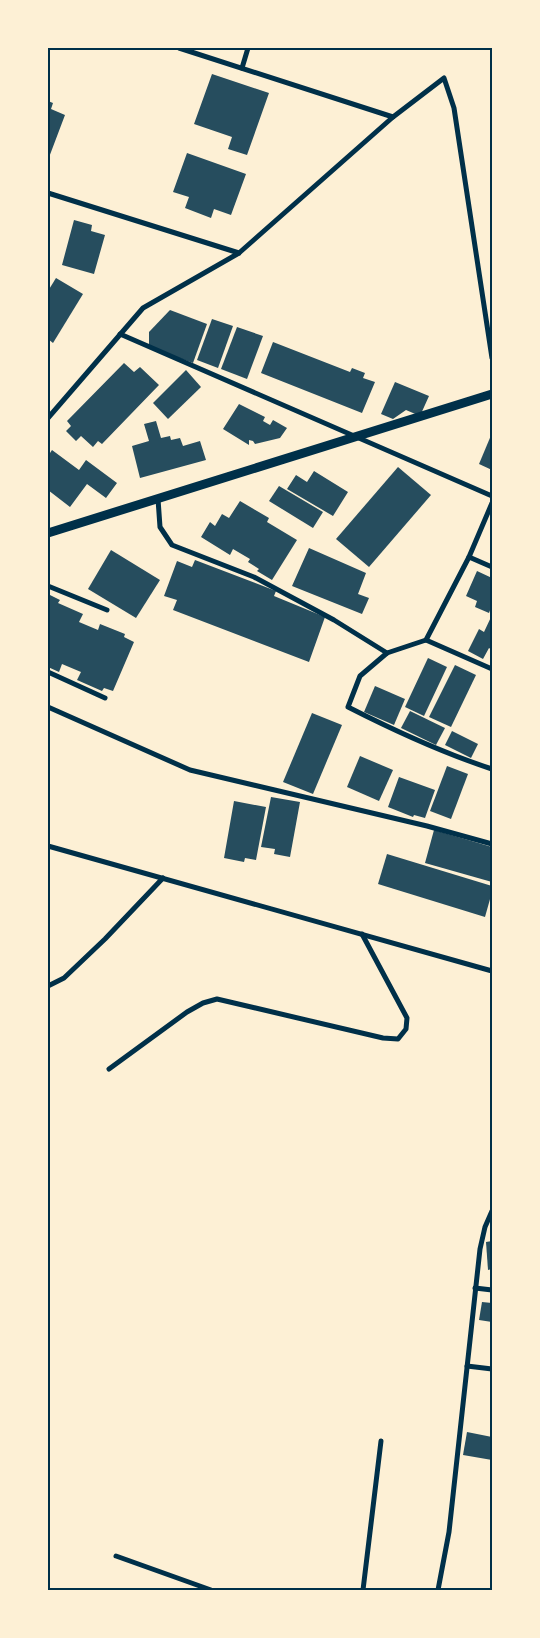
<svg xmlns="http://www.w3.org/2000/svg" width="540" height="1638" font-family="'Public Sans',sans-serif">
<rect width="100%" height="100%" fill="#fdf0d5"/>
<!-- building -->
<g fill="#264d5e">
<path d="M 212,74 L 269,93 L 247,155 L 228,149 L 232,137 L 194,124 Z"/>
<path d="M 48,101 L 53,103 L 51,109 L 65,115 L 48,160 Z"/>
<path d="M 187,153 L 246,174 L 231,215 L 214,209 L 211,218 L 185,208 L 189,197 L 173,192 Z"/>
<path d="M 74,220 L 92,225 L 91,231 L 105,235 L 94,274 L 62,265 Z"/>
<path d="M 56,278 L 83,294 L 53,343 L 48,339 L 48,291 Z"/>
<path d="M 170,310 L 207,324 L 193,363 L 149,347 L 149,332 Z"/>
<path d="M 212,319 L 233,326 L 218,368 L 197,360 Z"/>
<path d="M 237,327 L 263,336 L 247,379 L 221,369 Z"/>
<path d="M 273,342 L 350,372 L 352,368 L 365,373 L 363,378 L 375,382 L 362,413 L 261,373 Z"/>
<path d="M 124,363 L 134,372 L 140,367 L 159,385 L 102,444 L 98,441 L 93,447 L 81,436 L 76,441 L 66,431 L 71,426 L 67,421 Z"/>
<path d="M 186,370 L 201,387 L 168,419 L 153,403 Z"/>
<path d="M 395,382 L 429,396 L 420,416 L 406,410 L 393,419 L 381,414 Z"/>
<path d="M 239,404 L 265,417 L 263,421 L 270,425 L 273,420 L 287,428 L 280,438 L 255,444 L 253,441 L 249,440 L 249,445 L 223,429 Z"/>
<path d="M 156,421 L 161,438 L 170,436 L 171,440 L 180,438 L 183,446 L 200,441 L 206,460 L 140,478 L 132,446 L 149,441 L 144,424 Z"/>
<path d="M 492,433 L 492,470 L 479,464 Z"/>
<path d="M 52,450 L 79,470 L 86,460 L 117,483 L 106,498 L 87,484 L 70,507 L 48,490 L 48,456 Z"/>
<path d="M 398,467 L 431,495 L 369,567 L 336,539 Z"/>
<path d="M 314,471 L 348,492 L 333,516 L 287,489 L 296,475 L 307,482 Z"/>
<path d="M 279,486 L 323,512 L 313,528 L 269,501 Z"/>
<path d="M 240,501 L 269,518 L 267,522 L 297,540 L 272,580 L 257,571 L 259,569 L 248,562 L 250,559 L 233,549 L 230,555 L 201,537 L 210,522 L 215,526 L 222,514 L 229,518 Z"/>
<path d="M 309,548 L 366,573 L 358,594 L 369,598 L 362,614 L 292,586 Z"/>
<path d="M 111,550 L 160,580 L 136,618 L 88,589 Z"/>
<path d="M 195,560 L 276,591 L 274,596 L 325,617 L 309,662 L 173,610 L 177,600 L 164,596 L 177,561 L 192,567 Z"/>
<path d="M 477,571 L 492,578 L 492,605 L 489,613 L 475,607 L 477,601 L 466,596 Z"/>
<path d="M 48,594 L 60,600 L 58,603 L 83,614 L 79,622 L 98,630 L 100,624 L 125,634 L 124,637 L 134,642 L 113,691 L 104,688 L 102,691 L 77,680 L 81,672 L 62,664 L 59,672 L 48,667 Z"/>
<path d="M 492,615 L 492,650 L 489,648 L 483,659 L 468,651 L 479,629 L 484,632 Z"/>
<path d="M 428,658 L 447,667 L 424,716 L 405,707 Z"/>
<path d="M 455,665 L 476,675 L 451,727 L 429,717 Z"/>
<path d="M 375,686 L 405,699 L 394,725 L 364,712 Z"/>
<path d="M 410,711 L 445,728 L 436,745 L 401,728 Z"/>
<path d="M 312,713 L 342,725 L 313,794 L 283,782 Z"/>
<path d="M 452,731 L 478,744 L 471,758 L 445,745 Z"/>
<path d="M 360,756 L 393,770 L 379,801 L 347,787 Z"/>
<path d="M 447,766 L 468,774 L 451,819 L 430,811 Z"/>
<path d="M 399,777 L 435,790 L 425,818 L 414,815 L 413,817 L 388,807 Z"/>
<path d="M 271,797 L 300,802 L 290,857 L 274,854 L 275,849 L 261,847 Z"/>
<path d="M 234,801 L 266,807 L 256,860 L 245,858 L 244,862 L 224,858 Z"/>
<path d="M 434,830 L 492,847 L 492,882 L 425,863 Z"/>
<path d="M 387,854 L 492,886 L 492,892 L 485,917 L 378,884 Z"/>
<path d="M 492,1241 L 492,1269 L 488,1270 L 486,1242 Z"/>
<path d="M 482,1302 L 492,1303 L 492,1322 L 479,1320 Z"/>
<path d="M 467,1432 L 492,1437 L 492,1460 L 463,1455 Z"/>
</g>
<g fill="none" stroke-linecap="round" stroke-linejoin="round">
<!-- minor -->
<g stroke="#003049" stroke-width="5">
<path d="M 179,48 L 393,117"/>
<path d="M 242,68 L 248,48"/>
<path d="M 48,193 L 239,253"/>
<path d="M 120,334 L 492,496"/>
<path d="M 48,418 L 143,308 L 239,253 L 393,117 L 444,78 L 454,108 L 492,358"/>
<path d="M 158,499 L 160,527 L 172,545 L 254,577 L 334,620 L 387,653"/>
<path d="M 469,557 L 492,567"/>
<path d="M 48,586 L 107,610"/>
<path d="M 426,640 L 469,557 L 492,503"/>
<path d="M 492,669 L 426,640 L 387,653 L 360,676 L 348,707 C 395,731 443,753 492,769"/>
<path d="M 48,672 L 105,698"/>
<path d="M 48,707 L 190,770 L 427,826 L 492,844"/>
<path d="M 48,846 L 492,971"/>
<path d="M 48,986 L 64,978 L 105,939 L 163,878"/>
<path d="M 109,1069 L 187,1012 L 203,1003 L 217,999 L 383,1038 L 398,1039 L 406,1029 L 407,1018 L 362,934"/>
<path d="M 475,1288 L 492,1290"/>
<path d="M 467,1366 L 492,1369"/>
<path d="M 116,1556 L 211,1590"/>
<path d="M 363,1590 L 381,1441"/>
<path d="M 438,1590 L 449,1532 L 480,1249 L 485,1227 L 492,1211"/>
</g>
<!-- tertiary -->
<path stroke="#003049" stroke-width="9" d="M 48,533 L 492,394"/>
</g>
<!-- border -->
<rect width="540" height="1638" fill="none" stroke="#fdf0d5" stroke-width="98"/>
<rect x="49" y="49" width="442" height="1540" fill="none" stroke="#003049" stroke-width="2"/>
</svg>
